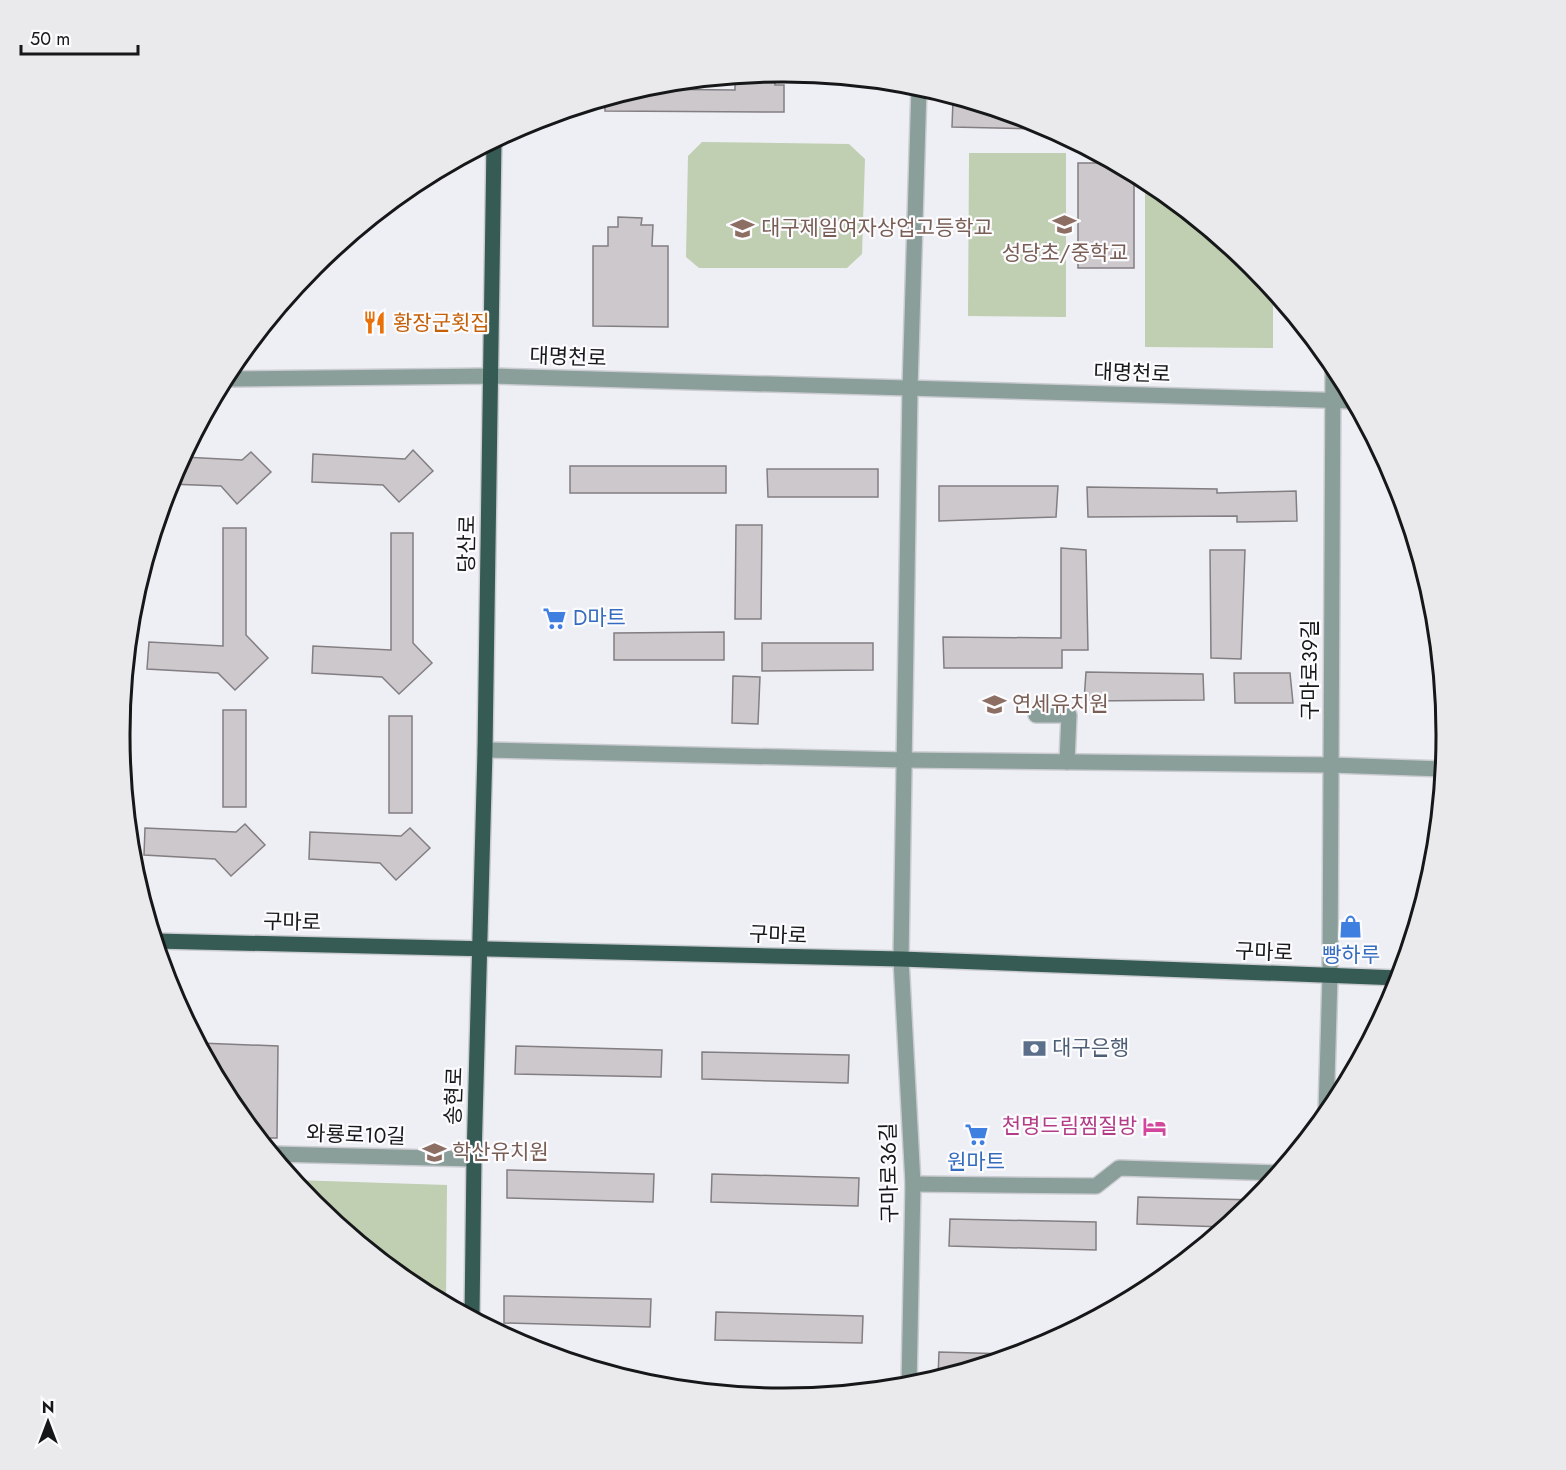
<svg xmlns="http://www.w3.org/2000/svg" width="1566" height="1470" font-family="Jost,'Noto Sans KR',sans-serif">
<rect width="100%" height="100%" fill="#eeeff4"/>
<!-- green -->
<g fill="#c0ceb1">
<path d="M 702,142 L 849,144 L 865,159 L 862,254 L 847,268 L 699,268 L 686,257 L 688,156 Z"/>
<path d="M 969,153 L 1066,153 L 1066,317 L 968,316 Z"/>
<path d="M 1145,180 L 1252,266 L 1273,292 L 1273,348 L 1145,347 Z"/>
<path d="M 294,1180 L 447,1185 L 446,1303 L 414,1286 L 314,1204 Z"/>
</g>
<!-- building -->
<g fill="#cdc8cc" stroke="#827e81" stroke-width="1.5">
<path d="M 767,74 L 775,74 L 775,85 L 784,85 L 784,112 L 605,111 L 605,99 L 638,89 L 735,90 L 735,77 Z"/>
<path d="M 953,100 L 962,100 L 1037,123 L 1045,127 L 1045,129 L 952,127 Z"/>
<path d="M 1078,163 L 1113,163 L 1134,174 L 1134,268 L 1078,268 Z"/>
<path d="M 618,217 L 642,218 L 641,225 L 653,225 L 652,246 L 668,246 L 668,327 L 593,326 L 593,246 L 608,246 L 608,227 L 618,227 Z"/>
<path d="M 413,450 L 433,471 L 399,502 L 383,485 L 312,482 L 313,454 L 405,459 Z"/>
<path d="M 251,452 L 271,472 L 237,504 L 221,486 L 170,484 L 183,457 L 242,460 Z"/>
<rect x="570" y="466" width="156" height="27"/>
<path d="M 767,469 L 878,469 L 878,497 L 768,497 Z"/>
<path d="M 939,486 L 1058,486 L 1056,517 L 939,521 Z"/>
<path d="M 1087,487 L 1217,489 L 1217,493 L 1296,491 L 1297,521 L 1237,522 L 1237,516 L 1088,517 Z"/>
<path d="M 736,525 L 762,525 L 761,619 L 735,619 Z"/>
<path d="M 223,528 L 246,528 L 246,635 L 268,658 L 235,690 L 218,673 L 147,669 L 149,642 L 223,646 Z"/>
<path d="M 391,533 L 413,533 L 413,643 L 432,663 L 399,694 L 382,677 L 312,673 L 313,646 L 391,650 Z"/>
<path d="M 1061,548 L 1086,550 L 1088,650 L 1062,650 L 1062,668 L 944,668 L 943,637 L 1061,638 Z"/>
<path d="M 1210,550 L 1245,550 L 1241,659 L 1211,658 Z"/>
<path d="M 724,632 L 724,660 L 614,660 L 614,633 Z"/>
<path d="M 762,643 L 873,643 L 873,670 L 762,671 Z"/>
<path d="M 1086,672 L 1203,674 L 1204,700 L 1084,701 Z"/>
<path d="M 1234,673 L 1290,673 L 1293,703 L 1235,703 Z"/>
<path d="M 733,676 L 760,677 L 758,724 L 732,723 Z"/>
<rect x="223" y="710" width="23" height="97"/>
<rect x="389" y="716" width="23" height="97"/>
<path d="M 245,824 L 265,845 L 231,876 L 215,859 L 144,855 L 145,828 L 236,832 Z"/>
<path d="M 410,828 L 430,848 L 396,880 L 380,863 L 309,859 L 310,832 L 401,836 Z"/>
<path d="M 200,1043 L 278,1046 L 277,1138 L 260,1138 L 232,1103 Z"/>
<path d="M 516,1046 L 662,1050 L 661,1077 L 515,1074 Z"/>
<path d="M 702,1052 L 849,1055 L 848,1083 L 702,1079 Z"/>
<path d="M 507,1170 L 654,1174 L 653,1202 L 507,1198 Z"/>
<path d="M 712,1174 L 859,1178 L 858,1206 L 711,1202 Z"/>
<path d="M 1138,1197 L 1255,1200 L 1224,1227 L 1137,1224 Z"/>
<path d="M 950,1219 L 1096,1222 L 1096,1250 L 949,1246 Z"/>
<path d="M 504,1296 L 651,1299 L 650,1327 L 504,1323 Z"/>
<path d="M 716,1312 L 863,1316 L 862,1343 L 715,1340 Z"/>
<path d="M 939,1352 L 1009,1354 L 1009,1356 L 938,1377 Z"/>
</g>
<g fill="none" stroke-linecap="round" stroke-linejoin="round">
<defs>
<g id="minor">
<path d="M 225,379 L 491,376 L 1352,401"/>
<path d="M 1036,715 L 1069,715 L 1067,762"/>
<path d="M 485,750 L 904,760 L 1331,765 L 1443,769"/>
<path d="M 1326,1114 L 1330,976 L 1333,365"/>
<path d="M 273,1154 L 474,1159"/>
<path d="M 913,1184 L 1096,1186 L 1119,1168 L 1277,1173"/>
<path d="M 909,1386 L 913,1184 L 901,959 L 910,388 L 919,87"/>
</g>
<g id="major">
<path d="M 156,941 L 901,959 L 1399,978"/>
<path d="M 472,1317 L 474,1159 L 485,750 L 494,141"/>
</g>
</defs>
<!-- minor casing -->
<use href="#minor" stroke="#cbccd1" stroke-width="18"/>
<!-- major casing -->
<use href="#major" stroke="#cbccd1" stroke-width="18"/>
<!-- minor -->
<use href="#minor" stroke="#8a9e9a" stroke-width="15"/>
<!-- major -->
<use href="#major" stroke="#365b54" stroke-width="15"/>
</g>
<!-- icons -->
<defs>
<symbol id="school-bare" viewBox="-9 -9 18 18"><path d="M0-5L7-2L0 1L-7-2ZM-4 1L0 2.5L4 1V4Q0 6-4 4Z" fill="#8d6e63" stroke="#fcfcff" stroke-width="2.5" paint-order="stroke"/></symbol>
<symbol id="restaurant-bare" viewBox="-9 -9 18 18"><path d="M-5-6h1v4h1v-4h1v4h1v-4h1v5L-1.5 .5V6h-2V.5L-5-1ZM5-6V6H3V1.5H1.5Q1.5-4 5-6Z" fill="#e8710a" stroke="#fcfcff" stroke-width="2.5" paint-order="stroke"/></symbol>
<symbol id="supermarket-bare" viewBox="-9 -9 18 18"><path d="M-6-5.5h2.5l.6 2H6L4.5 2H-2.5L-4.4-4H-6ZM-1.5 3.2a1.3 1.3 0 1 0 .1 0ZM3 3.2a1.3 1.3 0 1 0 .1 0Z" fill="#3f7fe0" stroke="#fcfcff" stroke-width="2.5" paint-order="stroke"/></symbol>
<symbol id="shop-bare" viewBox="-9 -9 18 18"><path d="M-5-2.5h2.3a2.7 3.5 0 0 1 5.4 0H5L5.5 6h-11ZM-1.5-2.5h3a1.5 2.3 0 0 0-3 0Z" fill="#3f7fe0" stroke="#fcfcff" stroke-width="2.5" paint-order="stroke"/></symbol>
<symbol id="bank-bare" viewBox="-9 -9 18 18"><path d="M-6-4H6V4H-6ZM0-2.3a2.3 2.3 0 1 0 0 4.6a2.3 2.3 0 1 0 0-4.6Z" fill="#5c6f8a" stroke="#fcfcff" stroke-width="2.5" paint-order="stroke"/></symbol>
<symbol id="hotel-bare" viewBox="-9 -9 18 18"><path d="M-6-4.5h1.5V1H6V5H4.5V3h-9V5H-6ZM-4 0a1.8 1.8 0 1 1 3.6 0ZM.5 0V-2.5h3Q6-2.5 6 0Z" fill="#d1479c" stroke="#fcfcff" stroke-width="2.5" paint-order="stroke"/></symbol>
</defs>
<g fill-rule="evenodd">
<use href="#school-bare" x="1048" y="208" width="33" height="33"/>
<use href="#school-bare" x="726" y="212" width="33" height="33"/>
<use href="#restaurant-bare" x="358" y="306" width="33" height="33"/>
<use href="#supermarket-bare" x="538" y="602" width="33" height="33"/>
<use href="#school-bare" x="978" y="688" width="33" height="33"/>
<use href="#shop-bare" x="1334" y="910" width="33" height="33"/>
<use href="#bank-bare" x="1018" y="1032" width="33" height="33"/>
<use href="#hotel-bare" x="1138" y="1110" width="33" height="33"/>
<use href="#supermarket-bare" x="960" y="1118" width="33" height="33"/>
<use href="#school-bare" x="418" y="1136" width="33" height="33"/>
</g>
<g text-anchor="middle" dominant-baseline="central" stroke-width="4.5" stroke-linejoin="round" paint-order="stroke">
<!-- education labels -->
<g font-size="21" fill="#785e54" stroke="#fcfcff" text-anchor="start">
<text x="761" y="228">대구제일여자상업고등학교</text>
<text x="1065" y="253" text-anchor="middle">성당초/중학교</text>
<text x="1012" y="704">연세유치원</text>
<text x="452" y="1152">학산유치원</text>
</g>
<!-- food labels -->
<g font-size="21" fill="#c56008" stroke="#fcfcff" text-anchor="start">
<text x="393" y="323">황장군횟집</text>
</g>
<!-- street labels -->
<g font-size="21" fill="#161719" stroke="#fcfcff">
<text transform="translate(568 357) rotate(2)">대명천로</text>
<text transform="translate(1132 373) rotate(2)">대명천로</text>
<text transform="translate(467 544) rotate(-89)">당산로</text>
<text transform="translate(1310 670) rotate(-90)">구마로39길</text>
<text transform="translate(292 922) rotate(1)">구마로</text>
<text transform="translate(778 935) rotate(2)">구마로</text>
<text transform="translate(1264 952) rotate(2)">구마로</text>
<text transform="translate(454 1096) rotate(-88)">송현로</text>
<text transform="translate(356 1135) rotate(2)">와룡로10길</text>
<text transform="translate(889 1173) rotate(-91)">구마로36길</text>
</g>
<!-- shop labels -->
<g font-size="21" fill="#366cbe" stroke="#fcfcff">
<text x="573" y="618" text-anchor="start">D마트</text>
<text x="1351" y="955">빵하루</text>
<text x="976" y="1162">원마트</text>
</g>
<!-- service labels -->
<g font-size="21" fill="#4e5e75" stroke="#fcfcff" text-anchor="start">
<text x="1052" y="1048">대구은행</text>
</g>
<!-- hotel labels -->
<g font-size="21" fill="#b23c85" stroke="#fcfcff" text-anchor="end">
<text x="1137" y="1126">천명드림찜질방</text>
</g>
</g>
<!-- crop -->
<path d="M0 0H1566V1470H0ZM782 82H784A652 652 0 0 1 1436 734V736A652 652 0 0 1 784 1388H782A652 652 0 0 1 130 736V734A652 652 0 0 1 782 82Z" fill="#eaeaed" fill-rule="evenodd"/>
<path fill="none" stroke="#161719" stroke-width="3" d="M782 82H784A652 652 0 0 1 1436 734V736A652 652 0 0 1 784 1388H782A652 652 0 0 1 130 736V734A652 652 0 0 1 782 82Z"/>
<!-- north arrow -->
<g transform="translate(48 1422)" stroke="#fcfcff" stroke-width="4.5" paint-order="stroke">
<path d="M0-4.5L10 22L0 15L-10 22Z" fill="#161719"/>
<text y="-9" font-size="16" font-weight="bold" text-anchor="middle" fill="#161719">N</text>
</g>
<!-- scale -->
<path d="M21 45v9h117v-9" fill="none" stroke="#161719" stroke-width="3"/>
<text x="30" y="45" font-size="18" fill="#161719" stroke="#fcfcff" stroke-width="4.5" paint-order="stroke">50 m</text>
</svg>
